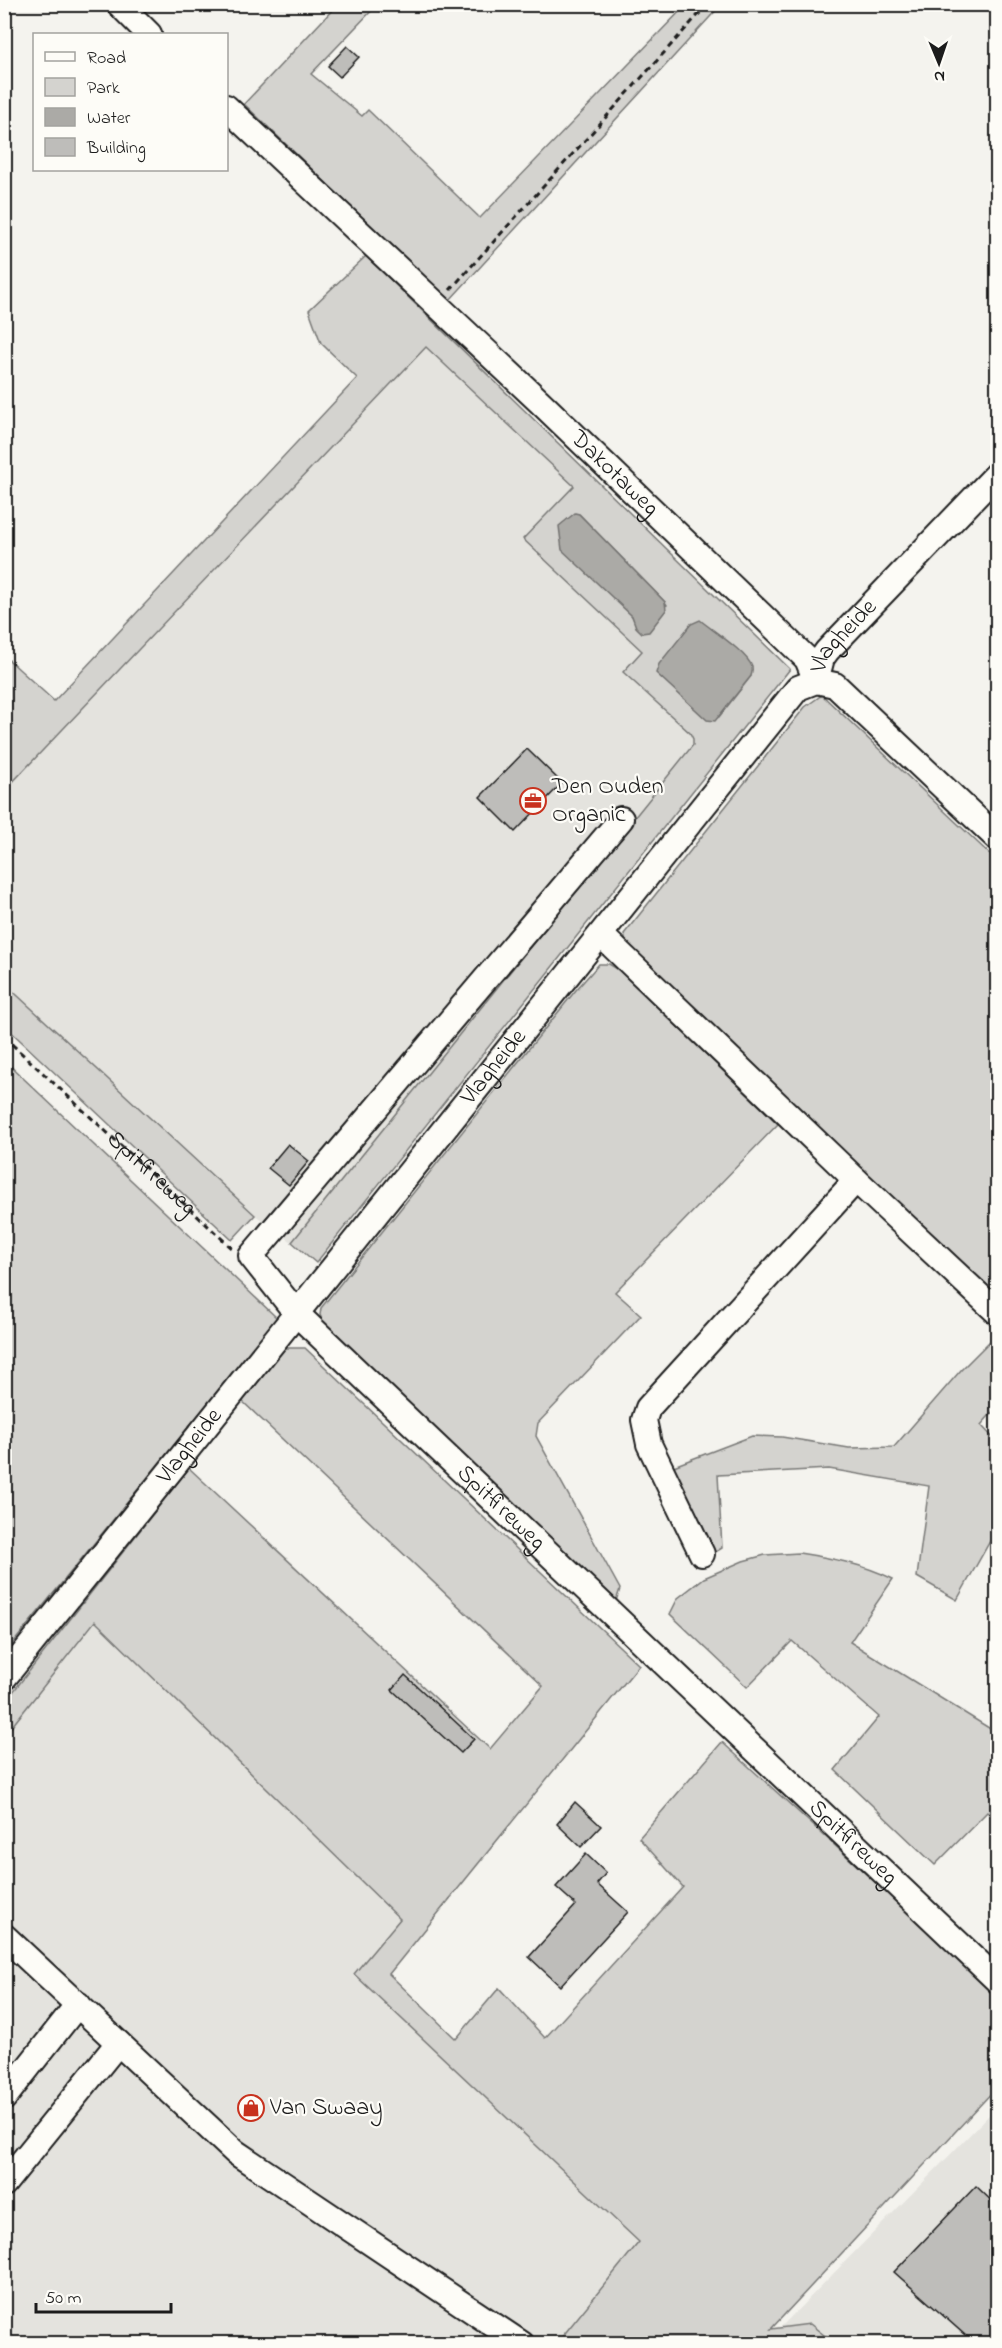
<svg xmlns="http://www.w3.org/2000/svg" width="1002" height="2348" font-family="'Indie Flower',sans-serif">
<rect width="100%" height="100%" fill="#f4f3ee"/>
<filter id="ink" filterUnits="userSpaceOnUse"><feTurbulence type="fractalNoise" baseFrequency=".0167" numOctaves="2"/><feDisplacementMap in="SourceGraphic" scale="12" xChannelSelector="R" yChannelSelector="G"/><feConvolveMatrix kernelMatrix="1 2 1 2 8 2 1 2 1" color-interpolation-filters="sRGB"/></filter>
<g filter="url(#ink)">
<!-- built -->
<g fill="#e4e3de">
<path d="M 426,347 L 574,486 L 524,539 L 642,651 L 623,672 L 690,733 L 693,739 L 693,746 L 292,1242 L 255,1215 L 5,983 L 4,790 Z"/>
<path d="M 90,1601 L 415,1920 L 370,1976 L 650,2245 L 599,2340 L 776,2332 L 997,2107 L 997,2343 L 5,2344 L 5,1705 Z"/>
</g>
<!-- green -->
<g fill="#d4d3cf" stroke="#787876" stroke-width="1.5" fill-rule="evenodd">
<path d="M 337,5 L 377,5 L 311,74 L 362,116 L 368,110 L 480,218 L 686,5 L 721,5 L 449,301 L 244,104 Z"/>
<path d="M 366,256 L 790,669 L 316,1263 L 292,1242 L 693,745 L 693,739 L 690,733 L 623,672 L 642,651 L 523,539 L 574,486 L 426,347 L 5,790 L 5,665 L 9,660 L 54,701 L 357,378 L 321,343 L 309,310 ZM 579,514 L 665,602 L 667,605 L 634,620 ZM 691,624 L 751,676 L 719,717 L 689,628 Z"/>
<path d="M 822,695 L 997,861 L 997,1301 L 626,943 L 624,934 L 805,707 Z"/>
<path d="M 599,964 L 609,964 L 619,970 L 778,1124 L 615,1292 L 641,1315 L 538,1423 L 536,1436 L 620,1589 L 614,1607 L 325,1326 L 320,1315 L 321,1308 L 576,990 Z"/>
<path d="M 4,983 L 255,1215 L 232,1240 L 5,1026 Z"/>
<path d="M 4,1060 L 277,1318 L 5,1653 L 4,1653 Z"/>
<path d="M 997,1334 L 997,1407 L 981,1425 L 997,1442 L 997,1535 L 994,1534 L 957,1600 L 917,1577 L 929,1486 L 829,1469 L 718,1475 L 722,1548 L 709,1556 L 666,1469 L 752,1436 L 782,1437 L 849,1448 L 894,1447 L 961,1370 Z"/>
<path d="M 284,1348 L 305,1348 L 639,1665 L 389,1974 L 456,2039 L 499,1988 L 545,2038 L 683,1887 L 639,1838 L 722,1742 L 997,1994 L 997,2087 L 771,2329 L 810,2324 L 834,2343 L 557,2343 L 639,2242 L 354,1974 L 400,1919 L 95,1621 L 5,1735 L 5,1702 L 189,1468 L 490,1749 L 543,1686 L 242,1401 Z"/>
<path d="M 799,1553 C 831,1558 863,1564 893,1579 L 850,1642 L 997,1733 L 997,1821 L 987,1812 L 935,1865 L 835,1770 L 879,1717 L 792,1641 L 747,1687 L 670,1614 L 678,1598 L 704,1578 L 743,1561 L 765,1555 Z"/>
</g>
<!-- water -->
<g fill="#abaaa6" stroke="#72716f" stroke-width="1.5">
<path d="M 575,513 L 579,514 L 665,602 L 666,610 L 649,632 L 642,633 L 636,627 L 632,616 L 562,550 L 559,526 Z"/>
<path d="M 700,620 C 712,630 748,653 752,667 C 753,671 752,672 751,676 L 715,721 L 707,720 L 656,673 L 659,664 L 691,624 Z"/>
</g>
<!-- building -->
<g fill="#bebdba" stroke="#1c1c1c" stroke-width="1.5">
<path d="M 347,46 L 359,57 L 340,77 L 328,66 Z"/>
<path d="M 527,749 L 562,783 L 515,832 L 480,797 Z"/>
<path d="M 288,1144 L 309,1161 L 289,1185 L 268,1168 Z"/>
<path d="M 405,1675 L 474,1739 L 461,1753 L 392,1690 Z"/>
<path d="M 575,1802 L 601,1826 L 581,1847 L 557,1824 Z"/>
<path d="M 586,1854 L 606,1873 L 597,1884 L 628,1912 L 560,1986 L 529,1957 L 576,1905 L 556,1887 Z"/>
<path d="M 976,2186 L 998,2207 L 998,2343 L 974,2343 L 894,2272 Z"/>
</g>
<g fill="none" stroke-linecap="round" stroke-linejoin="round">
<defs>
<g id="minor">
<path d="M 119,4 L 149,34"/>
<path id="s2" d="M 226,107 L 539,401 L 807,659 L 816,681"/>
<path id="s3" d="M 816,681 L 822,658 L 827,651 L 998,473"/>
<path id="s4" d="M 621,819 L 251,1256 L 297,1314 L 998,1981"/>
<path d="M 601,935 L 856,1180 L 998,1313"/>
<path d="M 702,1554 L 649,1444 L 644,1420 L 648,1408 L 856,1180"/>
<path id="s5" d="M 4,1678 L 798,688 L 816,681 L 835,685 L 998,839"/>
<path d="M 4,1936 L 235,2152 L 522,2344"/>
<path d="M 4,2098 L 78,2004"/>
<path d="M 4,2184 L 118,2043"/>
</g>
</defs>
<!-- minor casing -->
<use href="#minor" stroke="#1c1c1c" stroke-width="28"/>
<!-- path -->
<g stroke="#1c1c1c" stroke-width="3" stroke-dasharray="6 4.5" stroke-linecap="butt">
<path d="M 450,290 L 708,4"/>
<path id="s1" d="M 4,1037 L 233,1249"/>
</g>
<!-- minor -->
<use href="#minor" stroke="#fdfcf7" stroke-width="24"/>
</g>
</g>
<!-- icons -->
<defs>
<symbol id="office-ring" viewBox="-11 -11 22 22"><circle r="9.5" fill="#fdfcf7" stroke="#c8321e" stroke-width="1.5"/><path d="M-6-3h4V-5.5h4V-3h4V5H-6ZM-1-4.5V-3h2v-1.5ZM-6 0V1H6V0Z" fill="#c8321e"/></symbol>
<symbol id="shop-ring" viewBox="-11 -11 22 22"><circle r="9.5" fill="#fdfcf7" stroke="#c8321e" stroke-width="1.5"/><path d="M-5-2.5h2.3a2.7 3.5 0 0 1 5.4 0H5L5.5 6h-11ZM-1.5-2.5h3a1.5 2.3 0 0 0-3 0Z" fill="#c8321e"/></symbol>
</defs>
<g fill-rule="evenodd">
<use href="#office-ring" x="518" y="786" width="30" height="30"/>
<use href="#shop-ring" x="236" y="2093" width="30" height="30"/>
</g>
<g text-anchor="middle" dominant-baseline="central" stroke-width="4.5" stroke-linejoin="round" paint-order="stroke">
<!-- street labels -->
<g font-size="24" fill="#1c1c1c" stroke="#fdfcf7">
<text stroke="none"><textPath href="#s2" startOffset="534">Dakotaweg</textPath></text>
<text stroke="none"><textPath href="#s3" startOffset="54">Vlagheide</textPath></text>
<text stroke="none"><textPath href="#s5" startOffset="783">Vlagheide</textPath></text>
<text stroke="none"><textPath href="#s1" startOffset="201">Spitfireweg</textPath></text>
<text stroke="none"><textPath href="#s5" startOffset="297">Vlagheide</textPath></text>
<text stroke="none"><textPath href="#s4" startOffset="928">Spitfireweg</textPath></text>
<text stroke="none"><textPath href="#s4" startOffset="1414">Spitfireweg</textPath></text>
</g>
<!-- poi labels -->
<g font-size="24" fill="#1c1c1c" stroke="#fdfcf7" text-anchor="start">
<text x="552" y="787">Den Ouden<tspan x="552" dy="28">Organic</tspan></text>
<text x="270" y="2108">Van Swaay</text>
</g>
</g>
<!-- margin -->
<rect width="1002" height="2348" fill="none" stroke="#fdfcf7" stroke-width="24"/>
<rect x="12" y="12" width="978" height="2324" fill="none" stroke="#1c1c1c" stroke-width="2" filter="url(#ink)"/>
<!-- legend -->
<rect x="33" y="33" width="195" height="138" fill="#fdfcf7" stroke="#a3a29f" stroke-width="1.5"/>
<rect x="45" y="52" width="30" height="9" fill="#fdfcf7" stroke="#a3a29f" stroke-width="1.5"/>
<text x="87" y="63" font-size="18" fill="#1c1c1c">Road</text>
<rect x="45" y="78" width="30" height="18" fill="#d4d3cf" stroke="#a3a29f" stroke-width="1.5"/>
<text x="87" y="93" font-size="18" fill="#1c1c1c">Park</text>
<rect x="45" y="108" width="30" height="18" fill="#abaaa6" stroke="#a3a29f" stroke-width="1.5"/>
<text x="87" y="123" font-size="18" fill="#1c1c1c">Water</text>
<rect x="45" y="138" width="30" height="18" fill="#bebdba" stroke="#a3a29f" stroke-width="1.5"/>
<text x="87" y="153" font-size="18" fill="#1c1c1c">Building</text>
<!-- north arrow -->
<g transform="translate(939 63) rotate(178)" stroke="#fdfcf7" stroke-width="4.5" paint-order="stroke">
<path d="M0-4.5L10 22L0 15L-10 22Z" fill="#1c1c1c"/>
<text y="-9" font-size="16" font-weight="bold" text-anchor="middle" fill="#1c1c1c">N</text>
</g>
<!-- scale -->
<path d="M36 2303v9h135v-9" fill="none" stroke="#1c1c1c" stroke-width="3"/>
<text x="45" y="2303" font-size="18" fill="#1c1c1c" stroke="#fdfcf7" stroke-width="4.5" paint-order="stroke">50 m</text>
</svg>
